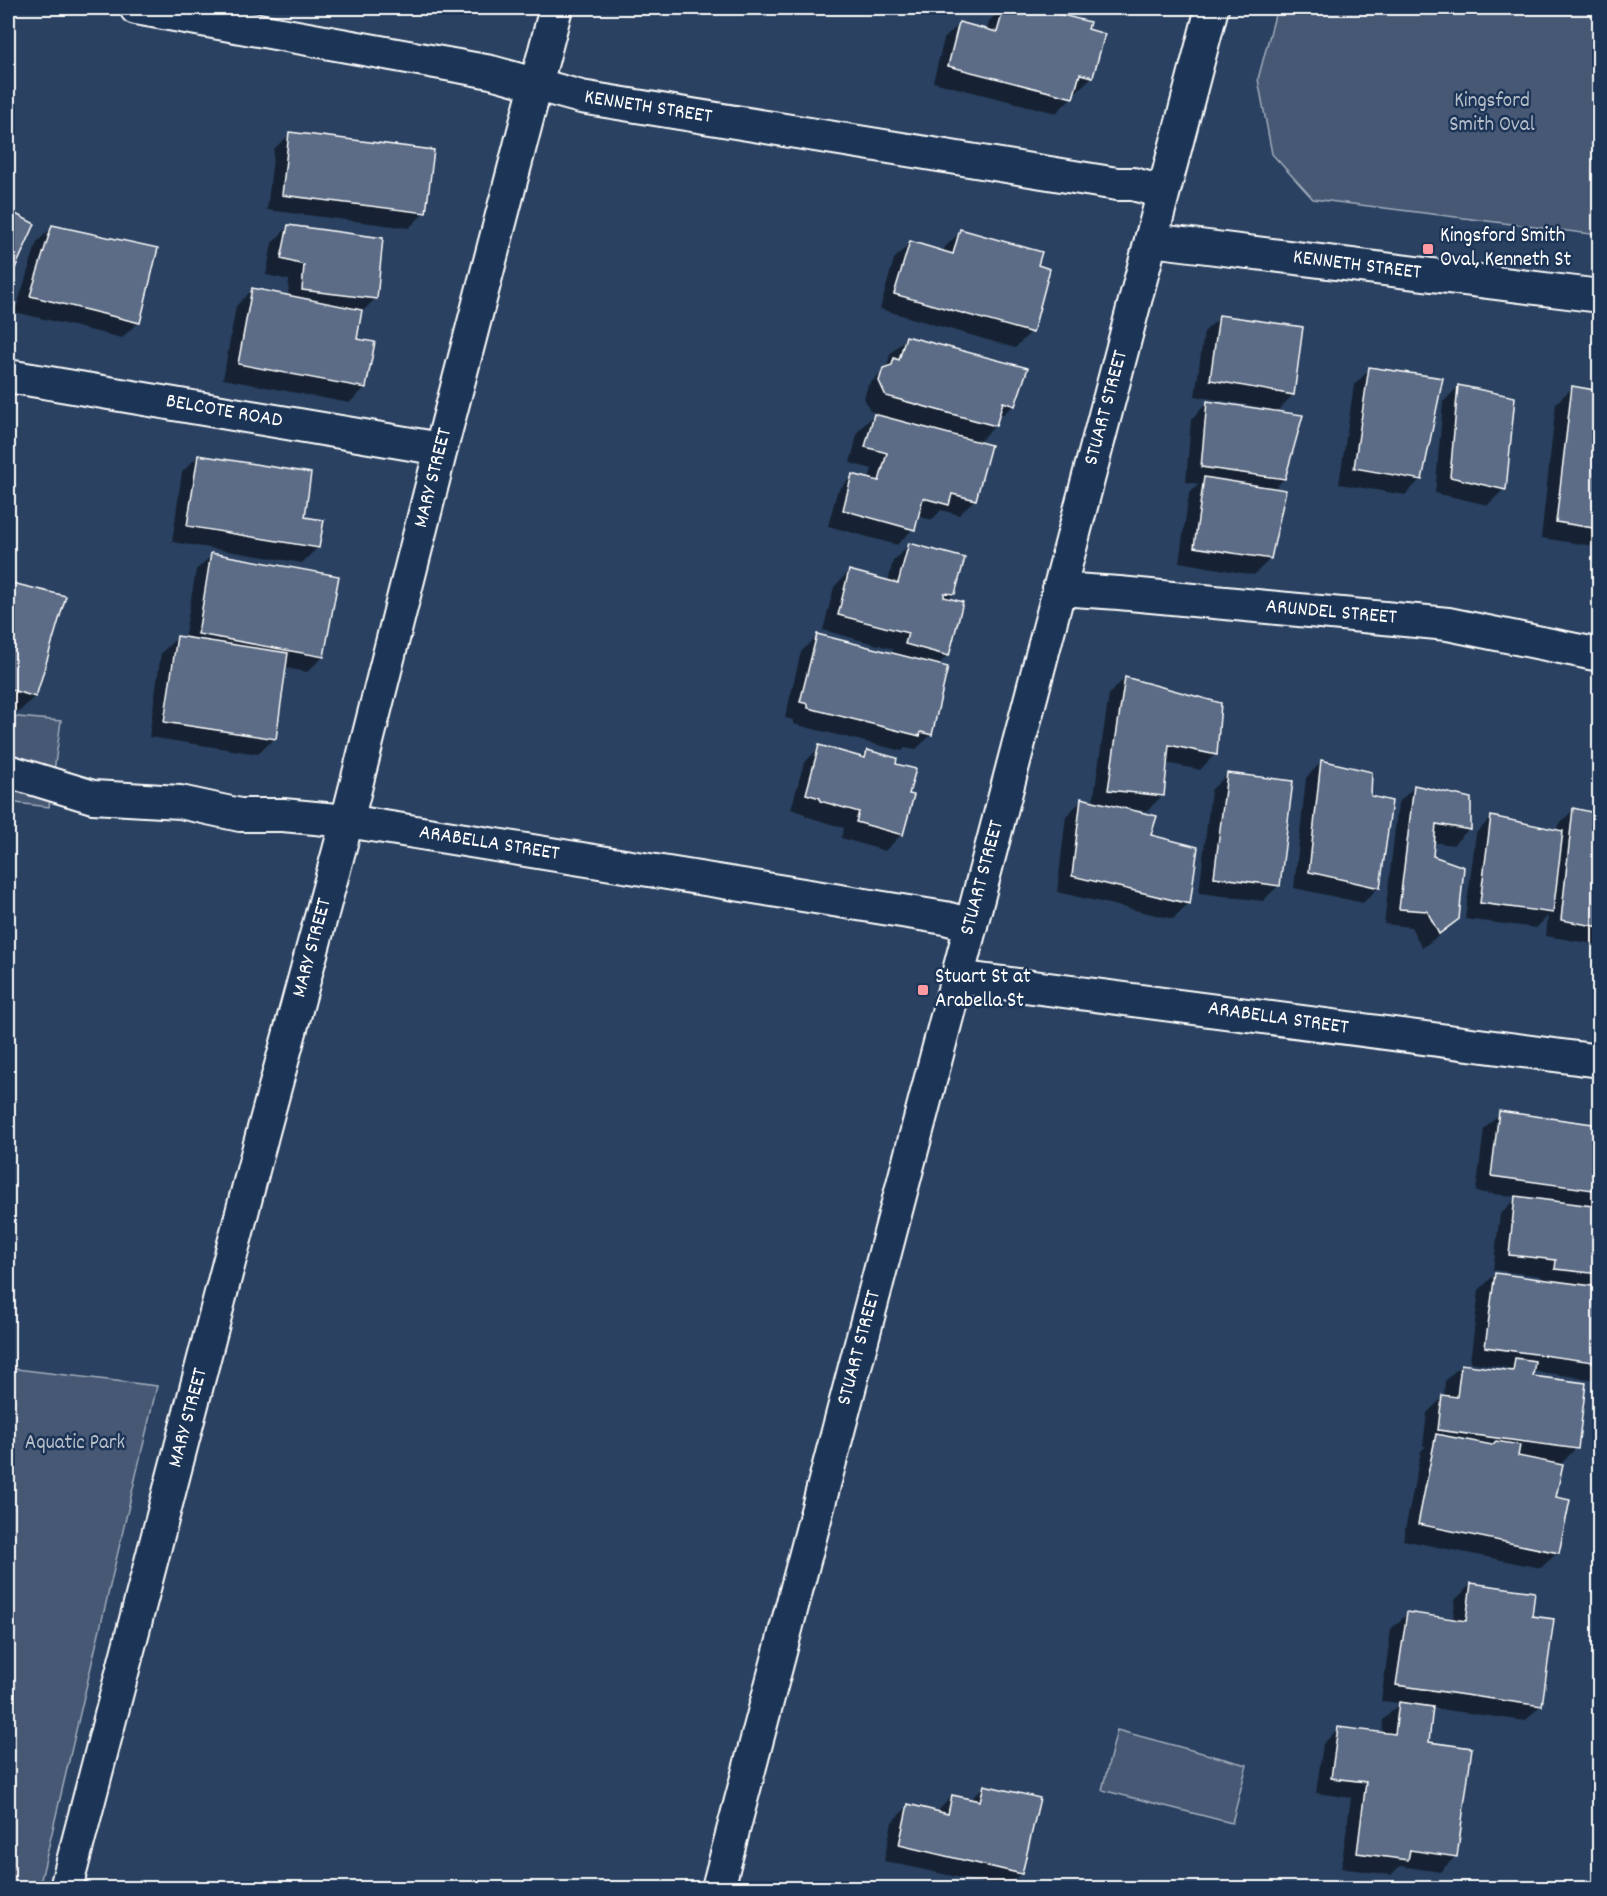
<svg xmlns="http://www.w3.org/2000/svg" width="1607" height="1896" font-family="Dekko,sans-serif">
<rect width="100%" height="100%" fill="#2a4161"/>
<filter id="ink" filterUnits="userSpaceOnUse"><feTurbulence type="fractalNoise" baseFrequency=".0167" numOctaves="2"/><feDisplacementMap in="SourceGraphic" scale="12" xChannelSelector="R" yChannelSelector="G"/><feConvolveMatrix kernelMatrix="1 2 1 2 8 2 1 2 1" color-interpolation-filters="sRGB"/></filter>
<g filter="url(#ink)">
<!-- green -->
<g fill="#465975" stroke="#a2acba" stroke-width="1.5">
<path d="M 1277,8 L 1599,8 L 1599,235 L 1313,199 L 1272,154 L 1258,79 Z"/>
<path d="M 8,716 L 61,721 L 49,807 L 8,802 Z"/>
<path d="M 8,1368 L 157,1386 L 39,1888 L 8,1888 Z"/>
<path d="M 1117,1730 L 1247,1765 L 1232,1823 L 1102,1790 Z"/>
</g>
<!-- shadow -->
<g fill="#0007">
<path d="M 1003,8 L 1019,10 L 1021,8 L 1029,8 L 1088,23 L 1087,30 L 1092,77 L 1076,92 L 1073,92 L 1072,97 L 1056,113 L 933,82 L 944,39 L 960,23 L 987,30 L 989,21 Z"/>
<path d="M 290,134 L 425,212 L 409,228 L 267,210 L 274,149 Z"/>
<path d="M 8,212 L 33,224 L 8,280 Z"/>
<path d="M 52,227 L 138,322 L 122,338 L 15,312 L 37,242 Z"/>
<path d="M 288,227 L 376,298 L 360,314 L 355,341 L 365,388 L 349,403 L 223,379 L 236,306 L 252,290 L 288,297 L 289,280 L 266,275 L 272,243 Z"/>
<path d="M 961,231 L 1036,266 L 1031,332 L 1015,348 L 880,309 L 894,259 L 910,243 L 943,252 L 945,247 Z"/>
<path d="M 1220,317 L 1301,328 L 1293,395 L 1275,413 L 1284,479 L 1273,490 L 1270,559 L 1254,575 L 1179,562 L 1189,494 L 1199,484 L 1186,482 L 1191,419 L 1207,403 L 1263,411 L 1264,408 L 1195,396 L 1204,332 Z"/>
<path d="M 906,338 L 1014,405 L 996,420 L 995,426 L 978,443 L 975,499 L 959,515 L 941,510 L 932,520 L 917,516 L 913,529 L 897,545 L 828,526 L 837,492 L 852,476 L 869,480 L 872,469 L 850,463 L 858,431 L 876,413 L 870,411 L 864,398 L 868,385 L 887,367 L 890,354 Z"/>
<path d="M 1370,369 L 1421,479 L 1405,495 L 1339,484 L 1354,385 Z"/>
<path d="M 1458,387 L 1504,489 L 1488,505 L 1435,493 L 1443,402 Z"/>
<path d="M 1572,388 L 1600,393 L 1600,547 L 1541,538 L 1556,403 Z"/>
<path d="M 198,456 L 318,547 L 302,563 L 172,542 L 182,472 Z"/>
<path d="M 909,545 L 954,594 L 948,599 L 948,655 L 937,666 L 931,735 L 915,750 L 905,748 L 902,751 L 793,724 L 793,720 L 785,718 L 801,652 L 817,636 L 891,654 L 893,649 L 823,630 L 834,587 L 849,571 L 888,582 L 893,561 Z"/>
<path d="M 212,555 L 323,657 L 307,672 L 285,668 L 274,739 L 258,754 L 149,737 L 161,653 L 177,638 L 184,639 L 196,570 Z"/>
<path d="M 8,584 L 65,598 L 35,696 L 19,712 L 8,709 Z"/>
<path d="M 1125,678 L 1215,754 L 1200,770 L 1166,763 L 1163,795 L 1147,811 L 1130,809 L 1150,836 L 1189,903 L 1173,919 L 1057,892 L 1066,816 L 1082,800 L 1093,802 L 1109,694 Z"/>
<path d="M 820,747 L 860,758 L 868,751 L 894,765 L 907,795 L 912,796 L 901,835 L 885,851 L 841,838 L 844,828 L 805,816 L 805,814 L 791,809 L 804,763 Z"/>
<path d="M 1321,762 L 1369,797 L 1379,887 L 1363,903 L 1294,888 L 1306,778 Z"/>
<path d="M 1227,775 L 1279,885 L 1263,901 L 1199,893 L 1211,790 Z"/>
<path d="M 1414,787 L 1469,829 L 1453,845 L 1433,842 L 1431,857 L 1458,918 L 1441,934 L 1422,948 L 1411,927 L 1384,924 L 1398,803 Z"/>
<path d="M 1574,809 L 1600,815 L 1600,945 L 1546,936 L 1548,916 L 1536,928 L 1465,919 L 1476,833 L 1492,817 L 1557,832 L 1558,825 Z"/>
<path d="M 1500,1113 L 1600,1126 L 1600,1378 L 1597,1380 L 1532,1371 L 1531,1377 L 1576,1448 L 1559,1466 L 1554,1498 L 1557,1553 L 1541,1568 L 1403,1540 L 1421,1451 L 1426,1446 L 1423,1446 L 1427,1413 L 1444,1396 L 1445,1381 L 1461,1365 L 1504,1371 L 1508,1368 L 1470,1362 L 1479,1290 L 1495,1274 L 1541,1281 L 1541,1276 L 1493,1270 L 1500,1214 L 1517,1197 L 1476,1192 L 1484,1129 Z"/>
<path d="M 1471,1584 L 1530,1617 L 1541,1705 L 1525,1721 L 1432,1708 L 1427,1744 L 1456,1856 L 1440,1872 L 1400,1866 L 1391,1875 L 1341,1868 L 1351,1798 L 1316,1793 L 1323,1744 L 1339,1728 L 1382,1734 L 1383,1720 L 1400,1703 L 1381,1701 L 1391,1629 L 1407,1614 L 1453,1620 L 1455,1600 Z"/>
<path d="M 984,1786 L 1021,1873 L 1006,1888 L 884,1861 L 892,1822 L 908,1806 L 936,1813 L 952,1796 L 970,1800 Z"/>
</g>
<!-- building -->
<g fill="#5b6c86" stroke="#fff" stroke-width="1.5">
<path d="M 1004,8 L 1035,8 L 1090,22 L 1088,29 L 1105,34 L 1093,77 L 1080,74 L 1073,98 L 948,66 L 959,22 L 997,32 Z"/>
<path d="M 289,132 L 434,150 L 426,213 L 282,195 Z"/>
<path d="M 8,210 L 35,224 L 8,284 Z"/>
<path d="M 52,225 L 158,248 L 140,323 L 30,296 Z"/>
<path d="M 288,225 L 383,238 L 377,299 L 302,290 L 304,265 L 281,259 Z"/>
<path d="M 960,229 L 1042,252 L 1038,265 L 1050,269 L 1033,333 L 894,294 L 910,241 L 953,254 Z"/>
<path d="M 252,288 L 362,310 L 357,339 L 375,342 L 366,388 L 238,364 Z"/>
<path d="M 1219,315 L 1303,327 L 1294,395 L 1210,380 Z"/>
<path d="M 906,336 L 1028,368 L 1015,406 L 1003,402 L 996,426 L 886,396 L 879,381 L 883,368 L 892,365 L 894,358 L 899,360 Z"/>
<path d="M 1369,367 L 1443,378 L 1422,480 L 1354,468 Z"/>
<path d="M 1458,385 L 1515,397 L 1506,490 L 1450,477 Z"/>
<path d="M 1572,386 L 1600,391 L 1600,529 L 1556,522 Z"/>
<path d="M 1207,401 L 1303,415 L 1285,479 L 1201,467 Z"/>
<path d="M 874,414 L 991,445 L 976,500 L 952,494 L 949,505 L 923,498 L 915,530 L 843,510 L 852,474 L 879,481 L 887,453 L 865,447 Z"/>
<path d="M 198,455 L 311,473 L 305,517 L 324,520 L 319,548 L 187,526 Z"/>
<path d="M 1204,477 L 1286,490 L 1271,559 L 1194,547 Z"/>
<path d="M 909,543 L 965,558 L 955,594 L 944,593 L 944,597 L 963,602 L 949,656 L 905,644 L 908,633 L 838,615 L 849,570 L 898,583 Z"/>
<path d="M 211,553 L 339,576 L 324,657 L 198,634 Z"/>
<path d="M 8,582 L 66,596 L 36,697 L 8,689 Z"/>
<path d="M 817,634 L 948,667 L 932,735 L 921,732 L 920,736 L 808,708 L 808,704 L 800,702 Z"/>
<path d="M 177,636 L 288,653 L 276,739 L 164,722 Z"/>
<path d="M 1125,677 L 1221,703 L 1217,755 L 1169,745 L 1164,796 L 1108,790 Z"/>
<path d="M 819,745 L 865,758 L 867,750 L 897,758 L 896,764 L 916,769 L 909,794 L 914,795 L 903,835 L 856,822 L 859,812 L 820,801 L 820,798 L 806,794 Z"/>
<path d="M 1321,760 L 1372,772 L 1371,796 L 1392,801 L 1380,888 L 1309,872 Z"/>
<path d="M 1227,773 L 1293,781 L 1280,886 L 1214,877 Z"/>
<path d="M 1414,785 L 1471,798 L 1471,830 L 1436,824 L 1433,856 L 1464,867 L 1459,919 L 1439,934 L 1427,911 L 1399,909 Z"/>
<path d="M 1081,798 L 1157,816 L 1151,835 L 1198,847 L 1190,904 L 1072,876 Z"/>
<path d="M 1573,808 L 1600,814 L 1600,927 L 1561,920 Z"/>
<path d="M 1491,816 L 1563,831 L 1553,913 L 1480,903 Z"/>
<path d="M 1499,1111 L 1600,1125 L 1600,1191 L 1491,1176 Z"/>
<path d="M 1515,1196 L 1600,1207 L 1600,1274 L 1555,1269 L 1556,1260 L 1509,1255 Z"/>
<path d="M 1495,1273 L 1600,1287 L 1600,1363 L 1485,1347 Z"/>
<path d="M 1515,1358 L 1535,1361 L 1533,1376 L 1586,1383 L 1578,1449 L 1438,1430 L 1442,1395 L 1457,1397 L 1461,1364 L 1513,1371 Z"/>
<path d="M 1436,1434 L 1492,1445 L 1496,1441 L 1520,1445 L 1518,1456 L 1563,1465 L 1556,1497 L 1570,1500 L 1559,1553 L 1418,1524 Z"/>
<path d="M 1471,1583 L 1535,1592 L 1532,1616 L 1554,1619 L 1542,1706 L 1396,1685 L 1407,1612 L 1466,1621 Z"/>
<path d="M 1399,1702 L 1433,1707 L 1429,1742 L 1472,1748 L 1457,1857 L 1410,1850 L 1408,1860 L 1357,1853 L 1366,1782 L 1331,1778 L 1338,1727 L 1395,1734 Z"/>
<path d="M 984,1785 L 1040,1798 L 1022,1874 L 899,1845 L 908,1804 L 948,1814 L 952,1795 L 980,1801 Z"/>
<path d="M 1435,1884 L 1481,1888 L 1434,1888 Z"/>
</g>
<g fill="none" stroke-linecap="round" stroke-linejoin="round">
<defs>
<g id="street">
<path d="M 136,8 L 491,72 L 581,97 L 1117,184 L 1133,184 L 1163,192"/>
<path d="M 1151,240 L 1600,296"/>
<path d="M 8,376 L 441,449"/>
<path d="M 1059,589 L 1119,593 L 1448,624 L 1600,655"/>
<path d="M 8,771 L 93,797 L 180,802 L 240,815 L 283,815 L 347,821 L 945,918 L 971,925"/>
<path d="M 957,977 L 1600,1061"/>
<path d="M 66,1888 L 263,1132 L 347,821 L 441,449 L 556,8"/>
<path d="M 718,1888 L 1212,8"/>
</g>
</defs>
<!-- street casing -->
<use href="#street" stroke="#fff" stroke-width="36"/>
<!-- street -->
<use href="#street" stroke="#1d3557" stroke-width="32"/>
</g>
</g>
<!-- markers -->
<g fill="#ff9aa2" stroke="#1d3557" stroke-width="2">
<rect x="1422" y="243" width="12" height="12" rx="3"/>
<rect x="917" y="984" width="12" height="12" rx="3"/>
</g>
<g text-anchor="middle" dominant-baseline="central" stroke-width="5" stroke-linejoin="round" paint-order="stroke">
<!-- park labels -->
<g font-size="21" fill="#b5bdc8" stroke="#1d3557">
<text x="1492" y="102">Kingsford<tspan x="1492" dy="24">Smith Oval</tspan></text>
<text x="75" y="1444">Aquatic Park</text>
</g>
<!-- street labels -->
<g font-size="21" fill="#fff" stroke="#1d3557">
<text transform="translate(648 108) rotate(9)">KENNETH STREET</text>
<text transform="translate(1357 266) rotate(7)">KENNETH STREET</text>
<text transform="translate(1107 408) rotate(-75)">STUART STREET</text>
<text transform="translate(224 412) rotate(10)">BELCOTE ROAD</text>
<text transform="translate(434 478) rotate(-76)">MARY STREET</text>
<text transform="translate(1331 613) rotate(5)">ARUNDEL STREET</text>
<text transform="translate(489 844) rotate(9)">ARABELLA STREET</text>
<text transform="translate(983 878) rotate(-75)">STUART STREET</text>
<text transform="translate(313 948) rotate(-75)">MARY STREET</text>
<text transform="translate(1278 1019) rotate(8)">ARABELLA STREET</text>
<text transform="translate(860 1348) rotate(-75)">STUART STREET</text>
<text transform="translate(189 1418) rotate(-75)">MARY STREET</text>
</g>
<!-- poi labels -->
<g font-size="21" fill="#fff" stroke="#1d3557" text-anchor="start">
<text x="1440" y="237">Kingsford Smith<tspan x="1440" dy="24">Oval, Kenneth St</tspan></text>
<text x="935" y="978">Stuart St at<tspan x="935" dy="24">Arabella St</tspan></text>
</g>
</g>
<!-- margin -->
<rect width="1607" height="1896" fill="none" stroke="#1d3557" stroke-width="30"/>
<rect x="15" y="15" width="1577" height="1866" fill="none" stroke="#fff" stroke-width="2" filter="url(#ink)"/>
</svg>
